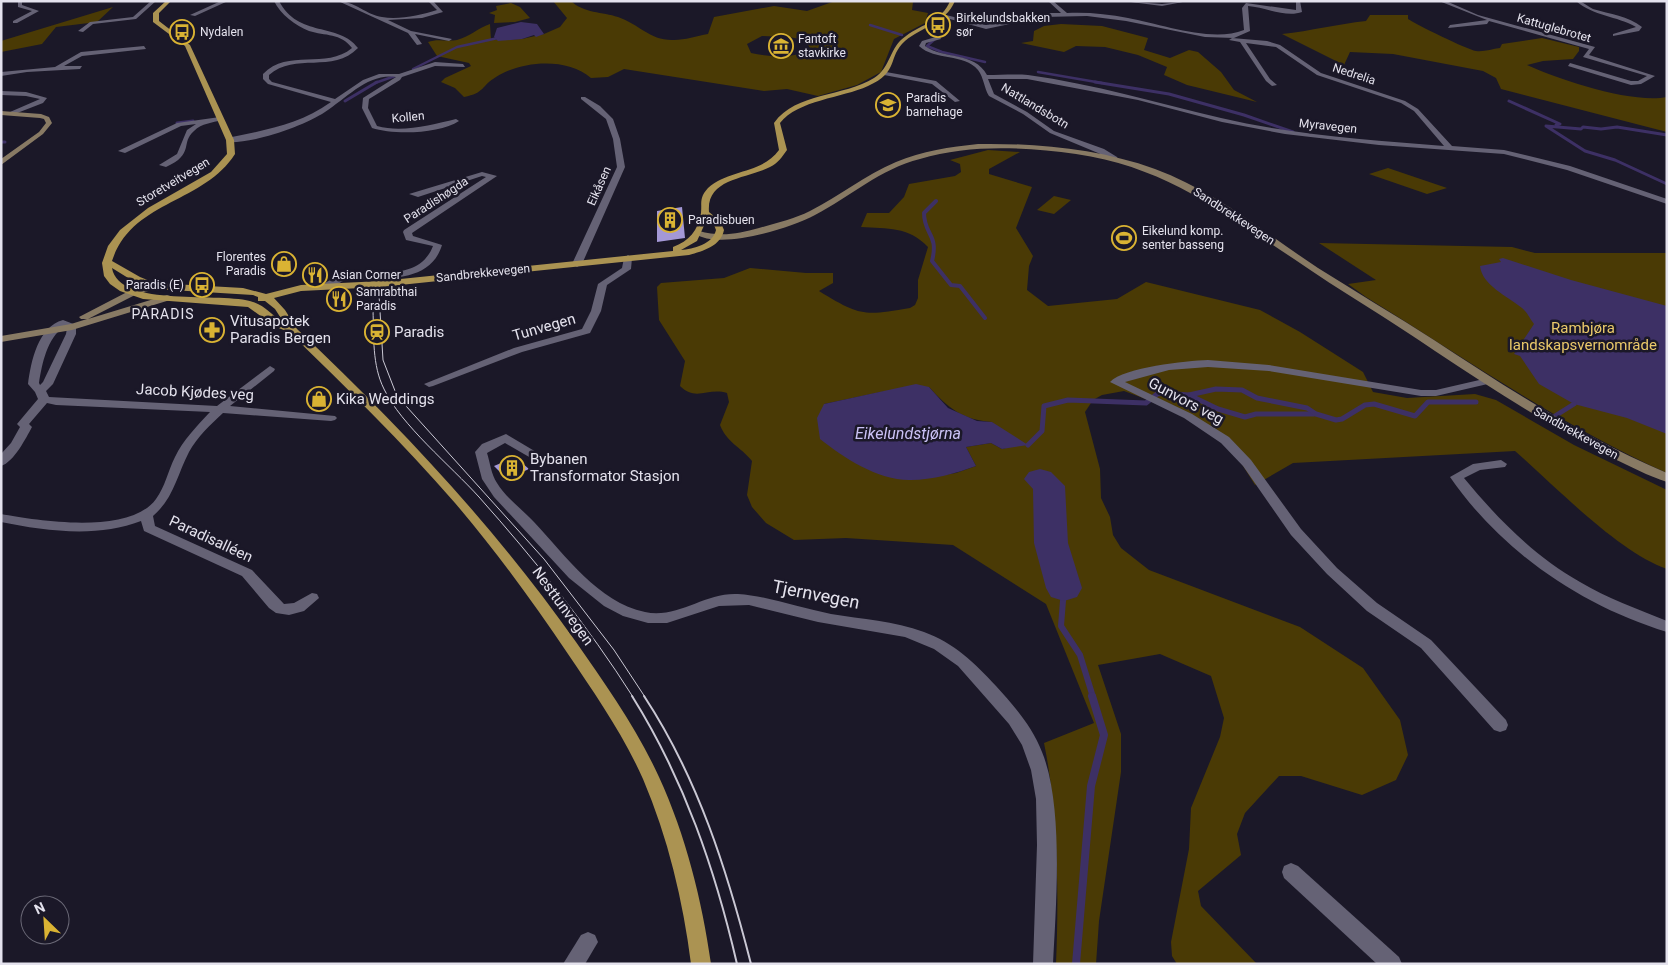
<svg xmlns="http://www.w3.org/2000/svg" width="1668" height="965" font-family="Roboto,sans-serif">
<rect width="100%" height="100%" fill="#1b1828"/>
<!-- green -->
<g fill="#4a3a05" fill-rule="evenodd">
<path d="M 553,1 L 571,1 C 583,13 603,12 618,17 C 639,24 650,41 674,40 C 685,40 697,36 708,34 L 714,17 L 774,6 L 807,11 L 835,1 L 911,1 L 913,2 L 912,10 L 928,13 L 925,23 L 894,39 L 881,72 L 857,85 L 818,96 L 787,89 L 764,91 L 624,69 L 608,77 L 591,78 C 567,57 521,61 496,77 C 481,86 485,93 464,97 L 455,88 L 441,82 L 445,78 L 471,66 L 469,63 L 437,56 L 428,42 C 438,38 446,42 457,40 C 469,37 478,28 490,24 L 491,40 L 522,39 L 544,34 L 560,27 L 567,18 ZM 762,36 L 789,37 L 805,40 L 810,48 C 793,60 771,57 751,53 L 747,44 Z"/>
<path d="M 511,3 L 520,7 L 530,18 L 515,22 L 494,23 L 495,15 L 489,13 L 497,10 L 496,6 Z"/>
<path d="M 113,7 L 97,22 L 56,27 L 42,44 L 1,52 L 1,41 Z"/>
<path d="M 1370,15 L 1408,15 L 1408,19 C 1417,25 1466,49 1476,51 C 1484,52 1492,49 1500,48 L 1502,44 L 1542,38 L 1579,47 L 1579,51 L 1573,59 L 1543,61 L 1527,65 C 1560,80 1632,104 1667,97 L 1667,132 L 1501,89 L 1496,78 L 1483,71 L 1393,54 L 1350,52 L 1344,65 L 1282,34 C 1311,31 1337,24 1366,21 Z"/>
<path d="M 1061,24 L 1102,26 L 1148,38 L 1144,50 L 1170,58 L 1189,50 L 1198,52 L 1221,72 L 1234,90 L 1257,102 L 1187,85 L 1164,75 L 1167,67 L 1138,55 L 1105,47 L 1076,46 L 1064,52 L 1021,43 L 1033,41 L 1034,31 L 1044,26 Z"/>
<path d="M 988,150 L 1020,152 L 989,169 L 989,174 L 1032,187 L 1016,228 L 1033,256 L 1029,266 L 1027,290 L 1048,306 L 1117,299 L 1146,282 L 1260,310 L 1300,332 L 1363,372 L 1373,392 L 1407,398 L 1475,394 L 1496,400 L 1574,445 L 1667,490 L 1667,569 C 1618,552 1555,486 1515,451 L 1293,463 L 1255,485 L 1233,450 L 1194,417 L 1124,391 L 1102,395 L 1093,400 L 1085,412 L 1100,469 L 1101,498 L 1110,517 L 1113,535 L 1121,548 L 1149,570 L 1300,627 L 1363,668 L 1400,720 L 1408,755 L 1396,780 L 1362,795 L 1301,776 L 1279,776 L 1245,813 L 1237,834 L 1241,855 L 1198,891 L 1201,906 L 1257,964 L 1177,964 L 1172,956 L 1171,942 L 1189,849 L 1191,808 L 1220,737 L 1224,718 L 1211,676 L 1160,654 L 1098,665 L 1121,734 L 1121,772 L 1099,921 L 1096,964 L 1056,964 C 1059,894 1058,811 1044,743 L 1094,723 L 1046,604 L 953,545 L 846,538 L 794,540 L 766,523 L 752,507 L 747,495 L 752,461 C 740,446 727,443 720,425 L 729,402 L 727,393 C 708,387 696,402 680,386 L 685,361 L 659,320 L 657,287 L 661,283 L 724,278 L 750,268 L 806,273 L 833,273 L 833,283 L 819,291 C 860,316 863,316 910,308 L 915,305 L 918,298 L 918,280 L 928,247 C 908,226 888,229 861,227 L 867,213 L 889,213 L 904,197 L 909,184 L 955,176 L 961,172 L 960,164 L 950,160 ZM 929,387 C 948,408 963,420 992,422 L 1013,446 L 1002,449 L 991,443 L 966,447 L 976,466 L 956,473 L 937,476 L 824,404 L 881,392 Z"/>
<path d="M 1388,168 L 1447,188 L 1427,194 L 1369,174 Z"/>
<path d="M 1054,196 L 1071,200 L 1054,214 L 1037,210 Z"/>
<path d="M 1319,243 L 1512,247 L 1535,253 L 1667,253 L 1667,473 C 1560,425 1465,358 1366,297 L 1348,284 L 1376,280 Z"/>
</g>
<!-- water -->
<g fill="#3d3065">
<path d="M 521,22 L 537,24 L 544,34 L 536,37 L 534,35 L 522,39 L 498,41 L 494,37 L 497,28 Z"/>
<path d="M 1503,258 L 1571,280 L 1667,306 L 1667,434 L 1627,418 L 1574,404 L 1539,384 L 1520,356 L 1514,354 L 1534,324 C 1530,319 1527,312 1522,308 C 1507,296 1482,285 1480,266 L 1501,262 L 1499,259 Z"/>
<path d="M 916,384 L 929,387 L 948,408 L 977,421 L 992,422 L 1028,445 L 1002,449 L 991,443 L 966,447 L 976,466 C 957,473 932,480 911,480 C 879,481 844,458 820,439 L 817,418 L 824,404 Z"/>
</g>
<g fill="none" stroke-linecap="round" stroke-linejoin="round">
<!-- stream-far5 -->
<g stroke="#3d3065" stroke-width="2.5">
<path d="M 870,25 L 902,35"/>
<path d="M 935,39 L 927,46 L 942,52 L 985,62"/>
<path d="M 413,69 L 457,47 L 498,38"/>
<path d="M 1038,72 L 1102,83"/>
<path d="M 375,83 L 395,76"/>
</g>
<!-- stream-far4 -->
<g stroke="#3d3065" stroke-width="3">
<path d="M 1095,82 L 1169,94 L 1244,115 L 1293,132"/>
<path d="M 345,101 L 377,82"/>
<path d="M 1509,101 L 1560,124 L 1556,125"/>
<path d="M 177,123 L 193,121"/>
<path d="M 1667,135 L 1617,127 L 1601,129 L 1583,127 L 1581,129 L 1546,126 L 1585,151 L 1615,160 L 1667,184"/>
<path d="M 1,142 L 5,142"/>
</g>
<!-- stream-far3 -->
<path stroke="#3d3065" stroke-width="4" d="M 936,201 L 924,213 C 924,235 939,234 932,261 L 951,285 L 960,286 L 985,318"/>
<!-- stream-far2 -->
<g stroke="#3d3065" stroke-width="5">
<path d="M 1189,395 L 1218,409 L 1245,417 L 1256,414 L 1314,414"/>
<path d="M 1555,416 L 1574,404"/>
<path d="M 1028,445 L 1042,431 L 1044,406 L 1068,400 L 1146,403 L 1157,394 L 1163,393 L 1189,395 L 1216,389 L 1242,390 L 1257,398 L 1307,408 L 1316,414 L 1336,420 L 1342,419 L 1365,405 L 1374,404 L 1415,416 L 1428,402 L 1476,402"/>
</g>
<!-- stream-far1 -->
<path stroke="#3d3065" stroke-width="6" d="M 1064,588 L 1061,626 L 1080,655 L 1093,697"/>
<!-- stream -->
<path stroke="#3d3065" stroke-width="8" d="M 1076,964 L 1091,786 L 1104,735 L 1092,696"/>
<!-- river -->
<path fill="#3d3065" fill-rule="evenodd" d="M 1040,469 L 1051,472 L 1065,486 L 1068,543 L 1082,588 L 1077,597 L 1064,601 L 1051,597 L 1046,588 L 1034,543 L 1033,489 L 1024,479 L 1029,472 Z"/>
</g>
<!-- building -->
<g fill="#a498d6">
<path d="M 682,207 L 685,238 L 657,242 L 657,211 Z"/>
<path d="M 515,457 L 529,469 L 507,479 L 494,466 Z"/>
</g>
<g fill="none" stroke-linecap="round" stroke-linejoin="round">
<!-- street -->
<g fill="#656275" fill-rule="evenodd">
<path d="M 18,1 L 22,1 L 22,5 L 39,11 L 17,23 L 13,23 L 13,21 L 32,11 L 18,7 Z"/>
<path d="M 151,1 L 156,1 L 136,19 L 93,24 L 83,32 L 78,31 L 90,22 L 133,17 Z"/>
<path d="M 221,1 L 228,1 L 195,16 L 190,15 Z"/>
<path d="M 274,1 L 279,1 C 298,38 339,22 358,48 C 333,74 295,52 269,75 L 269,79 L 272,82 L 335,99 L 363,80 L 379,74 L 399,74 L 435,62 L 463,64 L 465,67 L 435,66 L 402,77 L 400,80 L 369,99 L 368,108 L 377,126 C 402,133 431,125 456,119 L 459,121 C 440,134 393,135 372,128 L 362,108 L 363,98 L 396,77 C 368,73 347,98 325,112 C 304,126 253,144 227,142 L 227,138 C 265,130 299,125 331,102 L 268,84 L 263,79 L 263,74 C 288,48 326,70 352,48 C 341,33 325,36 309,31 C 296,26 280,14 274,1 Z"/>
<path d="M 338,1 C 354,1 367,15 382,17 C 399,20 421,15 437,10 L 428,1 L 433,1 L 443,12 L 422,18 L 388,20 L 411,31 L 452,39 L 449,41 L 415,34 L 422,44 L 417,45 L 408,33 Z"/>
<path d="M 1048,1 L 1053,1 L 1067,13 C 1087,12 1108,14 1128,18 C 1161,24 1212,43 1244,30 L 1242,8 L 1246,3 L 1296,10 L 1296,1 L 1300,1 L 1302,12 C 1286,18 1264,7 1248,6 L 1250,31 L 1234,38 L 1205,37 L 1126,21 L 1087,16 L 1043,17 L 986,29 L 939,16 L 942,14 L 986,25 L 1043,13 L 1061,13 Z"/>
<path d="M 1123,1 L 1162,4 L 1188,1 L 1162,6 Z"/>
<path d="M 1439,1 L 1446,1 L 1478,15 L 1595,47 L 1589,55 L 1655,76 L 1641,84 L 1631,85 L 1568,66 L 1570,63 L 1631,81 L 1638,81 L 1647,76 L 1583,57 L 1589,49 L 1489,21 L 1487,24 L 1448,28 L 1450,25 L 1487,20 Z"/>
<path d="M 1576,1 C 1583,1 1587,6 1593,9 C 1610,14 1628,16 1642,27 L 1639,31 L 1613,36 L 1613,34 L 1636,27 C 1617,16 1593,16 1576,1 Z"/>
<path d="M 939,36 L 941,39 L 926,43 L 925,46 C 944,60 974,51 987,75 C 1000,75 1015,74 1028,75 C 1094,84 1157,103 1221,118 C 1294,135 1370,140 1444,146 L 1414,111 L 1401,103 L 1317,75 L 1276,47 L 1246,43 L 1270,79 L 1277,85 L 1272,86 L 1266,81 L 1240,42 L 1229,40 L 1232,38 L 1267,41 L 1280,45 L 1321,73 L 1405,101 L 1418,109 L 1452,146 L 1504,150 L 1570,166 L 1667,199 L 1667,204 L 1567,170 L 1504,154 L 1379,145 L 1285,134 L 1222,122 L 1138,100 L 1027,79 L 988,79 L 994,94 L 1027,112 L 1054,131 L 1104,149 L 1117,157 L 1118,159 L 1114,161 L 1098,153 L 1050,133 L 1023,114 L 989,96 C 984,88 984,78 978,70 C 964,53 935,61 919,46 L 922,41 Z"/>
<path d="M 144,46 L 146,49 L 82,56 L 64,66 L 82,66 L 80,69 L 27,72 L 1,76 L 1,72 L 55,67 L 81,52 Z"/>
<path d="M 886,72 L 936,81 L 960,101 L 955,102 L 932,84 L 884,75 Z"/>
<path d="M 1,91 L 26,92 L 47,98 L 43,103 L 12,115 L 10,114 L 10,112 L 40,99 L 26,96 L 1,95 Z"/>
<path d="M 581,97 L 585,97 L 600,106 L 613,119 L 620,139 L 625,167 L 582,264 L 577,267 L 572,264 L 617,167 L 613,139 L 606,119 L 581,99 Z"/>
<path d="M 220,117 L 222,118 L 222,120 C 212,123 202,123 194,131 C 180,143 195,154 166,167 L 159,165 L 177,154 L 187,130 L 196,124 L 181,126 L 125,153 L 118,151 L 177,123 Z"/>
<path d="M 482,172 L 497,176 L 412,233 L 413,236 L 442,245 C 430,285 380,278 348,279 C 340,281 332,290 324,288 L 324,284 C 356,261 416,290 433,246 L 406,240 L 403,232 L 404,230 L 486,177 L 482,176 L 418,197 L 409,194 Z"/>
<path d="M 628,255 L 632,258 L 631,269 L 607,285 L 601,311 L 590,333 L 522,352 L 433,386 L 429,387 L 424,384 L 514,348 L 582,329 L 591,311 L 598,284 L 622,268 L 624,258 Z"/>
<path d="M 63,320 L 76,325 L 76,334 L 53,384 L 46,391 L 49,397 L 217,406 L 270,366 L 275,369 L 274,371 L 230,406 L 335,416 L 337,418 L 335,420 L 331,421 L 223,413 C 211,424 197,437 189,452 C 177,475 174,498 153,516 L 155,526 L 252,570 L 284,604 L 294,603 L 312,593 L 317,594 L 319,598 L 304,611 L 289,615 L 276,613 L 269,608 L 242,576 L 144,531 L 141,521 C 98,538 45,531 1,522 L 1,514 C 39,521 130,535 156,499 C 165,487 168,471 175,457 C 183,440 197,426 210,412 L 56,405 L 47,403 L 29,424 L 32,427 C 26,438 14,462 1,466 L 1,454 L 11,443 L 20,427 L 17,424 L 38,399 L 35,392 L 28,384 C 31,361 38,327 63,320 ZM 64,327 L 67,328 L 66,334 L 43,382 L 40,385 L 39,383 C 42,364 47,338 64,327 Z"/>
<path d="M 1208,360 L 1269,365 L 1421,390 L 1436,390 L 1488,378 L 1492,379 L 1493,381 L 1492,383 L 1436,396 L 1421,396 L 1269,371 L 1208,367 L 1169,370 L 1125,382 L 1192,414 L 1229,437 L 1251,460 L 1301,529 L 1337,568 L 1377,603 L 1431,640 L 1506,720 L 1508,725 L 1506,730 L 1500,732 L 1494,730 L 1421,648 L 1367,611 L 1327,574 L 1291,535 L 1243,466 L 1221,443 L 1184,418 L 1110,382 C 1124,367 1186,361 1208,360 Z"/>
<path d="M 506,434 L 553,462 L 551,465 L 543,465 L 505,443 L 487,453 C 490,462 491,474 497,483 C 506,498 522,509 534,522 C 566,556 598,602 645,612 C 678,619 705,592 738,594 C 769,596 800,608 831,614 C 862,619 894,621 924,632 C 954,643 975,663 996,686 C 1014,706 1032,726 1042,752 C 1064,806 1056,905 1053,964 L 1033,964 L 1037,845 L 1036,799 L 1031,770 L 1022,745 L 1009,724 L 958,666 L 934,649 L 905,637 L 818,622 L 749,605 L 719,606 L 667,623 L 648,623 L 623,616 L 604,606 L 569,578 L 494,497 L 482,479 L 475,452 L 482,444 Z"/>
<path d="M 1501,460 L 1507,464 L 1505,467 L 1480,470 L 1464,478 C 1497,518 1534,556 1580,582 C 1607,598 1637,609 1667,621 L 1667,632 C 1581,606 1501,551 1450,477 L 1473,464 Z"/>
<path d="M 1291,863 L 1298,866 L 1399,957 L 1402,964 L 1377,964 L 1284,878 L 1282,872 L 1284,866 Z"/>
<path d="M 588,932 L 595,935 L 598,942 L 585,964 L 563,964 L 581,935 Z"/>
</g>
<!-- secondary -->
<g fill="#887a64" fill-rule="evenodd">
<path d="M 1,111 L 41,114 L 49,117 L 52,123 L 43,134 L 1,165 L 1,159 L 39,132 L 46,123 L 44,119 L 40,118 L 1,115 Z"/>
<path d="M 978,144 C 1038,143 1099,149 1155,169 C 1215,191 1265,233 1318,268 C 1356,292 1395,315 1434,340 C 1509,389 1584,438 1667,473 L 1667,482 C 1648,476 1630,466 1612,458 C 1550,427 1493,389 1435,351 C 1389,319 1340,291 1294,259 C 1221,211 1165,167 1076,154 C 1024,147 970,144 920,159 C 880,169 850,197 815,215 C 788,229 721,250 695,234 L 699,231 C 720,237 738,234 759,228 C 776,223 794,219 810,211 C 840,196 865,175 896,162 C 922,151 950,147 978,144 Z"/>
<path d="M 155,283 L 160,286 L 158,288 L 135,295 L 88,319 L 167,295 L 170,296 L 170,300 L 72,330 L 1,342 L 1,336 L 71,324 L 87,319 L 81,319 L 79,317 L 129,291 Z"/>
</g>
<!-- primary -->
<path fill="#ab9352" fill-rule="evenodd" d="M 166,1 L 171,1 L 159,13 L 159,21 L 190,45 L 234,140 L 235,154 C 203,204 132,200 112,261 L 140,277 L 155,283 L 243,288 L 266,294 L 301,285 L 381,281 L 673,251 L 673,247 C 689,241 698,231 701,213 C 702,202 699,198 708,188 C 729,169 762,174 779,150 L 774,123 C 796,92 844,97 874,78 C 891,68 889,47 906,36 C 922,24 942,21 950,1 L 955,1 C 945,24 923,26 905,41 C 887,57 900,72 868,86 C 842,98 798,100 780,123 L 787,150 C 782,157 778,163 770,167 C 747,179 706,178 709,212 L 720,221 L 724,230 C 721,246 703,251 689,255 L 381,287 L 301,291 L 274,298 L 285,310 L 297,329 C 401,427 493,525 576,642 C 606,685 637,729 659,777 C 686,836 702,900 711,964 L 691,964 C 683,900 668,838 643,779 C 623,734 595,694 568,654 C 533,602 496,551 455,503 C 403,443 346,387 289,332 L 276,327 L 248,307 L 143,299 L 120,291 L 110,284 L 104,276 L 102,263 L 108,246 L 120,230 L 148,208 L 211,172 L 227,154 L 226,140 L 185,46 L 153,22 L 153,13 ZM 707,219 L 714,225 L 716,230 C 713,244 693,249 681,250 L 697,241 ZM 112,268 L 133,281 L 155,289 L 253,295 L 258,297 L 258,301 L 265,301 L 275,309 L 284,323 C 274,317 264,305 253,302 C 223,291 119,309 112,268 Z"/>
<!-- tram-far1 -->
<g stroke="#cac8d4" stroke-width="1">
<path d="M 379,295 L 383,360 L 397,396 L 544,559 L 614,650 L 645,697"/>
<path d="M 373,311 C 374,337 372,365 384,389 C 401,425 451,466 479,497 C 535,560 588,626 633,697"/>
</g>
<!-- tram -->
<g stroke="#cac8d4" stroke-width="2">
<path d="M 632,696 C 684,779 715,869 737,964"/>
<path d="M 644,696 C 698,778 727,870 751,964"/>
</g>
</g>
<!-- icons -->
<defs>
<symbol id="bus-ring" viewBox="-11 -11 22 22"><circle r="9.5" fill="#1b1828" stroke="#dab333" stroke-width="1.5"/><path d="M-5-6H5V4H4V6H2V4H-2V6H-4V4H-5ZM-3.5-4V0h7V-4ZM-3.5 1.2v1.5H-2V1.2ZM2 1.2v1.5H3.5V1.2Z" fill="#dab333"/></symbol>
<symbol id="museum-ring" viewBox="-11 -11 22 22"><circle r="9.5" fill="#1b1828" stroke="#dab333" stroke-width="1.5"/><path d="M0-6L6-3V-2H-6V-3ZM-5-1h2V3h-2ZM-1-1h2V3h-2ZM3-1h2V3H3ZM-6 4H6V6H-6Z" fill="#dab333"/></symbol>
<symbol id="school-ring" viewBox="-11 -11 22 22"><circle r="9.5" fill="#1b1828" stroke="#dab333" stroke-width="1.5"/><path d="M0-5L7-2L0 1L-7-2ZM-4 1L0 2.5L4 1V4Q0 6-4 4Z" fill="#dab333"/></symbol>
<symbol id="building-ring" viewBox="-11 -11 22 22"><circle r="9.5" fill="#1b1828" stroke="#dab333" stroke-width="1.5"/><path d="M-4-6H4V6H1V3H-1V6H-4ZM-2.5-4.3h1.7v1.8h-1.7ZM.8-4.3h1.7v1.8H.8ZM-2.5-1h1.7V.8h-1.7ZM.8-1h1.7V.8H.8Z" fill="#dab333"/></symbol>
<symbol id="stadium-ring" viewBox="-11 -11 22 22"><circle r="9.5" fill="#1b1828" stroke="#dab333" stroke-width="1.5"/><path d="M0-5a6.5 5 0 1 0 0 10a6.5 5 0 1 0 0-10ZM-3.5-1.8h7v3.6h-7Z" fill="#dab333"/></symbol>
<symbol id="shop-ring" viewBox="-11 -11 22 22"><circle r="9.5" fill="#1b1828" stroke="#dab333" stroke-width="1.5"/><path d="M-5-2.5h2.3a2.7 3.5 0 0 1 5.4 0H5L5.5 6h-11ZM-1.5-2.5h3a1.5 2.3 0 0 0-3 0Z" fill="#dab333"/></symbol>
<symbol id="restaurant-ring" viewBox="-11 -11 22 22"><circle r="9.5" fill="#1b1828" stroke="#dab333" stroke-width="1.5"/><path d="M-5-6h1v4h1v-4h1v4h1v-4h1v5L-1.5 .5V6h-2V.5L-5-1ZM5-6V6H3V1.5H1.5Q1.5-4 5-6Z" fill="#dab333"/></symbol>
<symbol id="pharmacy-ring" viewBox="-11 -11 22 22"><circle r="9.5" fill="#1b1828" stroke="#dab333" stroke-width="1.5"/><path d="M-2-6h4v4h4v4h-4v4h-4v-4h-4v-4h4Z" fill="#dab333"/></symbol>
<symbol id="station-ring" viewBox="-11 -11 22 22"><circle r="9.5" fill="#1b1828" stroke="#dab333" stroke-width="1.5"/><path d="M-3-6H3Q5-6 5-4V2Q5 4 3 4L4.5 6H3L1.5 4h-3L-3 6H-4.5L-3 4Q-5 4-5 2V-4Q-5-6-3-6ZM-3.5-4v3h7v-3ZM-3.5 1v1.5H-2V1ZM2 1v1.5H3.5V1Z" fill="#dab333"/></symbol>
</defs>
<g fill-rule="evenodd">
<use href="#bus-ring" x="924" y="11" width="28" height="28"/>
<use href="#bus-ring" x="168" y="18" width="28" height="28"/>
<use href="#museum-ring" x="767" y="32" width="28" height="28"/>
<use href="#school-ring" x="874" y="91" width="28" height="28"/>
<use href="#building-ring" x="656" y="206" width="28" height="28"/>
<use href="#stadium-ring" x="1110" y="224" width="28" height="28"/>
<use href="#shop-ring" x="270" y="250" width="28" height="28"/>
<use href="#restaurant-ring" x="301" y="261" width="28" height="28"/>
<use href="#bus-ring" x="188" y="271" width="28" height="28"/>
<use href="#restaurant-ring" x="325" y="285" width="28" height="28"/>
<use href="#pharmacy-ring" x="198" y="316" width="28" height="28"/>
<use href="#station-ring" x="363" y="318" width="28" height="28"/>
<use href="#shop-ring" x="305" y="385" width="28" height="28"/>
<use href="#building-ring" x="498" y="454" width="28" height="28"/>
</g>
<g text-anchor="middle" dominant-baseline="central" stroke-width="5" stroke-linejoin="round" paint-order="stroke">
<!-- far-poi labels -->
<g font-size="12" fill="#e4e2ed" stroke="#1b1828" text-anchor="start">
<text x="956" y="18">Birkelundsbakken<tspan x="956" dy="14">sør</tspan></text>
<text x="200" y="32">Nydalen</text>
<text x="798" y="39">Fantoft<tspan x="798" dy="14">stavkirke</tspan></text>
<text x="906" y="98">Paradis<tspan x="906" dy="14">barnehage</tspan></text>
<text x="688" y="220">Paradisbuen</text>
<text x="1142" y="231">Eikelund komp.<tspan x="1142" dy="14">senter basseng</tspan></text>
<text x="266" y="257" text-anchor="end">Florentes<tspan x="266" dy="14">Paradis</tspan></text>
<text x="332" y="275">Asian Corner</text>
<text x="184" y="285" text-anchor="end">Paradis (E)</text>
<text x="356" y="292">Samrabthai<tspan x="356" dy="14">Paradis</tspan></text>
</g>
<!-- far-street labels -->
<g font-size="12" fill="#e4e2ed" stroke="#1b1828">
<text transform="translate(1554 28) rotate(16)">Kattuglebrotet</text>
<text transform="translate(1354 74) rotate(18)">Nedrelia</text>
<text transform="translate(1035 106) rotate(31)">Nattlandsbotn</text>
<text transform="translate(408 117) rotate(-5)">Kollen</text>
<text transform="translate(1328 126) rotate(6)">Myravegen</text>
<text transform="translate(173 182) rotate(-31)">Storetveitvegen</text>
<text transform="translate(599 186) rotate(-66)">Eikåsen</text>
<text transform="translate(436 200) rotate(-33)">Paradishøgda</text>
<text transform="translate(1234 216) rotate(33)">Sandbrekkevegen</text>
<text transform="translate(483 273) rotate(-6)">Sandbrekkevegen</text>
<text transform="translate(1576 433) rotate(29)">Sandbrekkevegen</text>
</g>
<!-- far-neighbourhood labels -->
<g font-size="14" letter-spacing="1" fill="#e4e2ed" stroke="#1b1828">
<text x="163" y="314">PARADIS</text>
</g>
<!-- poi labels -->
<g font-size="15" fill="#e4e2ed" stroke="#1b1828" text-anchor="start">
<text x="230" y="321">Vitusapotek<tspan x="230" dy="17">Paradis Bergen</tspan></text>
<text x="394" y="332">Paradis</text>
<text x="336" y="399">Kika Weddings</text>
<text x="530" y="459">Bybanen<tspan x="530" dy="17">Transformator Stasjon</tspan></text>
</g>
<!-- street labels -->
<g font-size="15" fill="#e4e2ed" stroke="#1b1828">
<text transform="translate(544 327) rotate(-16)">Tunvegen</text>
<text transform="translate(195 392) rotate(3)">Jacob Kjødes veg</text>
<text transform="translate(1186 401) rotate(28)">Gunvors veg</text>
<text transform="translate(211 539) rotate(25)">Paradisalléen</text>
<text transform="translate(563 606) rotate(54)">Nesttunvegen</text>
</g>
<!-- park labels -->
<g font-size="15" fill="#eac96a" stroke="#1b1828">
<text x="1583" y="328">Rambjøra<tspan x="1583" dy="17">landskapsvernområde</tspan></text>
</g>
<!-- water labels -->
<g font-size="16" font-style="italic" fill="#cbc2f6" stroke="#1b1828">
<text x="908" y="433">Eikelundstjørna</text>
</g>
<!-- near-street labels -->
<g font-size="18" fill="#e4e2ed" stroke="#1b1828">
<text transform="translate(816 594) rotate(11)">Tjernvegen</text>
</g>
</g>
<!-- border -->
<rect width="1668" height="965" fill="none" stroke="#e4e2ed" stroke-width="5"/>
<!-- north arrow -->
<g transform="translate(45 920) rotate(335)"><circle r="24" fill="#1b1828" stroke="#6b6977"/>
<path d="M0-4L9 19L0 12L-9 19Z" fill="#dab333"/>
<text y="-8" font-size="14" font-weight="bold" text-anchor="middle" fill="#e4e2ed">N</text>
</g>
</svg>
